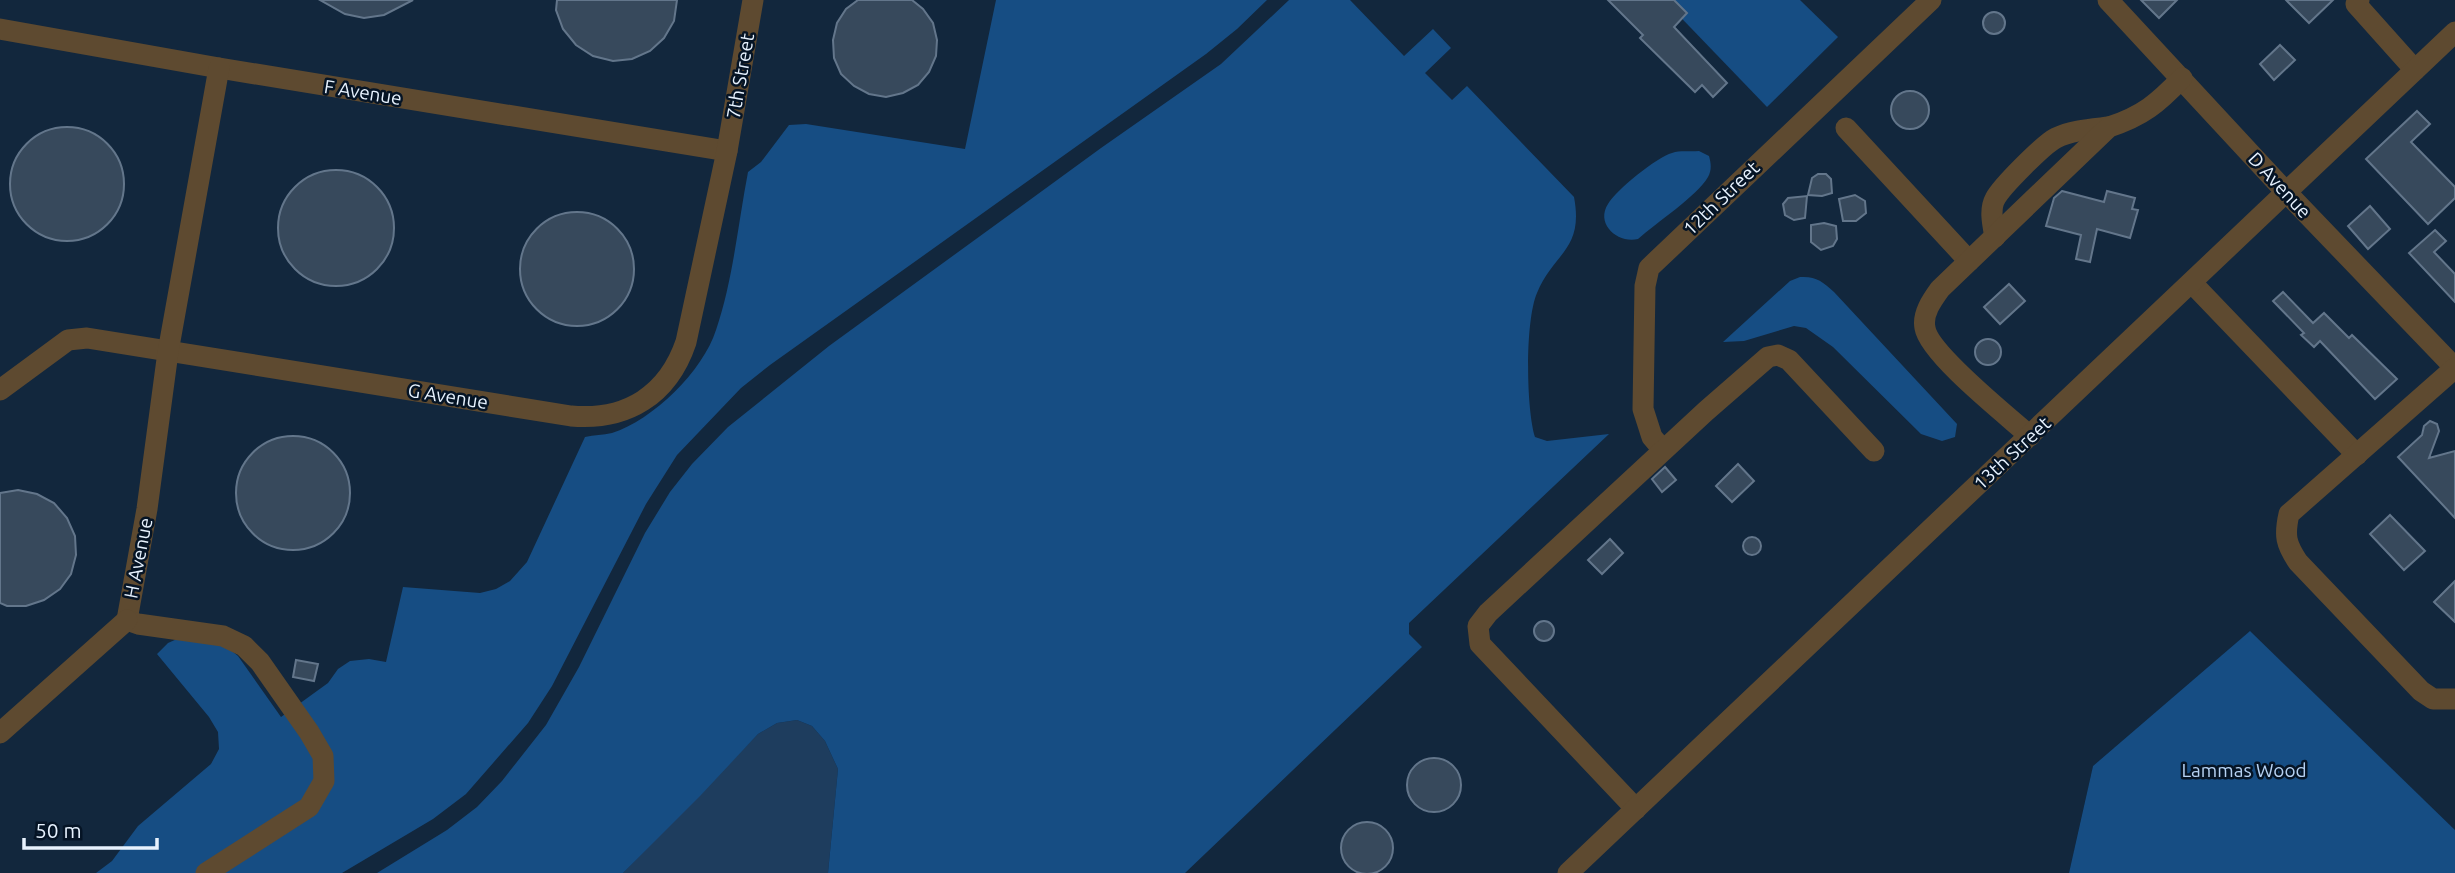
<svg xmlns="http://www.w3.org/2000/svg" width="2455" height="873" font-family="Ubuntu,sans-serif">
<rect width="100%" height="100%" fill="#0e1e2f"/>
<!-- built -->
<path fill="#12273d" d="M 0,0 L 2455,0 L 2455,830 L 2249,632 L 2093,766 L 2069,873 L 0,873 Z"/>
<!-- green -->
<path fill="#1e3d5e" d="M 797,720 L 812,726 L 825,741 L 838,769 L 828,873 L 623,873 L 758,734 L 777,723 Z"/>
<!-- forest -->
<g fill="#164d83">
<path d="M 996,0 L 1267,0 L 1237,29 L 1206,54 L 770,365 L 741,388 L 677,455 L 646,504 L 552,686 L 528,723 L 466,794 L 433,819 L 342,873 L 96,873 L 112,861 L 138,826 L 211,764 L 219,749 L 218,732 L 209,717 L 157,654 L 168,643 L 186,635 L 221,642 L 238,656 L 281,717 L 328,683 L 338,669 L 350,661 L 369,659 L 386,662 L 403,587 L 480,593 L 496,589 L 510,581 L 527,562 L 585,437 C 594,435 603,435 612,433 C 653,420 703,371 716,330 C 733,280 738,224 748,172 L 761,162 L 789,125 L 806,124 L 965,149 Z"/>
<path d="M 1289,0 L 1350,0 L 1404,56 L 1433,29 L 1451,48 L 1425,73 L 1452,100 L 1467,86 L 1574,197 C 1584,250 1554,252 1537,293 C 1525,321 1526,408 1535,437 L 1547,441 L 1609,434 L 1409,623 L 1409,634 L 1422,647 L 1185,873 L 828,873 L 838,769 L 825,741 L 812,726 L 797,720 L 777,723 L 758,734 L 701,795 L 623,873 L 377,873 L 447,830 L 477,807 L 502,781 L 546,725 L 579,667 L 645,533 L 670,492 L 692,464 L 728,427 L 829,346 L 1101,148 L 1221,64 Z"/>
<path d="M 1664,0 L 1800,0 L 1838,37 L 1767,107 Z"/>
<path d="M 1699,151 L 1709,156 C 1711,163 1712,170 1708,177 C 1697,196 1656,223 1638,239 C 1618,244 1595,224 1608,204 C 1616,190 1657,157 1672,153 C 1680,150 1690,152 1699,151 Z"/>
<path d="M 1800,277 C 1816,276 1822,281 1834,292 L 1957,424 L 1955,437 L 1942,441 L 1921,434 L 1833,347 L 1806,328 L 1794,326 L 1744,341 L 1723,342 L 1790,281 Z"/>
<path d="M 2250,631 L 2455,830 L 2455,873 L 2069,873 L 2093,766 Z"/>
</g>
<!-- building -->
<g fill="#37495c" stroke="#63768b" stroke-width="2">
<path d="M 320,0 L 413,0 L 384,15 L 364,18 L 345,14 Z"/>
<path d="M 557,0 L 677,0 L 674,21 L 664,38 L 650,51 L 632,59 L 613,61 L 593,56 L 576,45 L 563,29 L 556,10 Z"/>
<path d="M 858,0 L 912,0 L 923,9 L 933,23 L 937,40 L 936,56 L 929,72 L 918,85 L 903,93 L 886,97 L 869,94 L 854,86 L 841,74 L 834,58 L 833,40 L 837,23 L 846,9 Z"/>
<path d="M 1608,0 L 1674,0 L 1687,13 L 1674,27 L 1727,83 L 1713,97 L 1702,85 L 1695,92 L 1640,38 L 1643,35 Z"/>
<path d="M 2141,0 L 2177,0 L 2159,18 Z"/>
<path d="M 2286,0 L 2333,0 L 2309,23 Z"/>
<circle cx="1994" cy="23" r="11"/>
<path d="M 2280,45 L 2295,60 L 2274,80 L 2260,64 Z"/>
<circle cx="1910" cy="110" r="19"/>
<path d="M 2417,111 L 2430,124 L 2411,142 L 2455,187 L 2455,198 L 2428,224 L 2366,159 Z"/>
<circle cx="67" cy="184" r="57"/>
<circle cx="336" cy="228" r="58"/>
<path d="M 1818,174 L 1826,174 L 1831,179 L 1832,193 L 1822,196 L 1808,195 L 1812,178 Z"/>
<path d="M 2062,191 L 2104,202 L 2107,191 L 2135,198 L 2132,209 L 2138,210 L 2130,238 L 2097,229 L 2090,262 L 2076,259 L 2081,235 L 2046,226 L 2054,198 Z"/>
<path d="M 1855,195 L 1865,201 L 1866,213 L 1856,221 L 1843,221 L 1839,199 Z"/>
<path d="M 1807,196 L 1805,218 L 1794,220 L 1785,215 L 1783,204 L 1788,198 Z"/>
<path d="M 2370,206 L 2390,229 L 2368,249 L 2348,226 Z"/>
<circle cx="577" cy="269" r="57"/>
<path d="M 1824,223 L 1836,226 L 1837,239 L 1833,246 L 1821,250 L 1811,242 L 1811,225 Z"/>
<path d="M 2435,230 L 2446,241 L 2434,252 L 2455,274 L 2455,302 L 2409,253 Z"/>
<path d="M 2009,284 L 2025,301 L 2000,324 L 1984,307 Z"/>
<path d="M 2283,292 L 2313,323 L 2324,313 L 2349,338 L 2352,335 L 2397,379 L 2375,399 L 2320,341 L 2314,347 L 2301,335 L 2304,333 L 2273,301 Z"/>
<circle cx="1988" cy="352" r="13"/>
<path d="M 2430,421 L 2437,424 L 2439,431 L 2429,458 L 2455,451 L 2455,518 L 2398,457 L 2422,435 L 2424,426 Z"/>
<circle cx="293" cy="493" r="57"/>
<path d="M 1738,464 L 1754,481 L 1732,502 L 1716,486 Z"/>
<path d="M 1665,467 L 1676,480 L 1662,492 L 1652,479 Z"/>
<path d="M 18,490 L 37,494 L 54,503 L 67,518 L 75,536 L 76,555 L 71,574 L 60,589 L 44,600 L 26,606 L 7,606 L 0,603 L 0,493 Z"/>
<path d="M 2390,515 L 2425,551 L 2404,570 L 2370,534 Z"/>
<circle cx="1752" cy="546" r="9"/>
<path d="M 1610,539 L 1623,553 L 1602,574 L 1588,560 Z"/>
<path d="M 2455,581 L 2455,622 L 2434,602 Z"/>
<circle cx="1544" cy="631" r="10"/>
<path d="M 296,660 L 318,664 L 314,681 L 293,677 Z"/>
<circle cx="1434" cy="785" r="27"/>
<circle cx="1367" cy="848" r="26"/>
</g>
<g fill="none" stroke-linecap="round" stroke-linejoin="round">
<!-- minor -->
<g stroke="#5e4a30" stroke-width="21">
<path d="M 2108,0 L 2286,192 L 2455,368"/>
<path d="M 2359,0 L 2356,4 L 2415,70"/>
<path d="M 0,29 L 219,68 L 727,151"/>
<path d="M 1846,128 L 1969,261"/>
<path d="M 1995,237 C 1993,226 1989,210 1995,199 C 2001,187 2044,144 2056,138 C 2072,130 2092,129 2109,127"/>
<path d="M 2192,283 L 2357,455"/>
<path d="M 2455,368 L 2289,514 C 2284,536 2286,544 2298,562 L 2421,691 L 2433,699 L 2455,699"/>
<path d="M 0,390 L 68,340 L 87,338 L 571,416 C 627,421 668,395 686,342 L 727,151 L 753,0"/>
<path d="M 2030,436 C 2009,417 1929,354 1925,328 C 1922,314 1932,300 1940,289 L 2109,127 C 2143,116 2158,103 2182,78"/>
<path d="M 1663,450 L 1652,437 L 1643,409 L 1645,286 L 1649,268 L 1931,0"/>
<path d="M 127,620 L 147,509 L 168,352 L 219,68"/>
<path d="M 127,620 L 138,624 L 223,636 L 244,646 L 260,662 L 309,732 L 323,756 L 324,781 L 309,807 L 206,873"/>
<path d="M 0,733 L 127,620"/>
<path d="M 1636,809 L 1480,644 L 1478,626 L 1488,613 L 1706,411 L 1768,357 L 1778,355 L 1789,360 L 1874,451"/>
<path d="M 1568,873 L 2455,32"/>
</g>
</g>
<g text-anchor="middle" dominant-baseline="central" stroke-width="5" stroke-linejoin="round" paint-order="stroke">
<!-- street labels -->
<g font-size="19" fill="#e7f2fe" stroke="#051425">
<text transform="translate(740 76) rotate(-80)">7th Street</text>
<text transform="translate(363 92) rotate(9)">F Avenue</text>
<text transform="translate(2280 185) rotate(47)">D Avenue</text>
<text transform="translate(1721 198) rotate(-44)">12th Street</text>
<text transform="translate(448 396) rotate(9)">G Avenue</text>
<text transform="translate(2012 453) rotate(-43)">13th Street</text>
<text transform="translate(138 558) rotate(-79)">H Avenue</text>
</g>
<!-- park labels -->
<g font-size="19" fill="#b6d2f3" stroke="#051425">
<text x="2244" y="770">Lammas Wood</text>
</g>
</g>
<!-- scale -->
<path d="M24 838v10h133v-10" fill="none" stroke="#e7f2fe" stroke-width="3.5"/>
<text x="35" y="838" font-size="21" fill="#e7f2fe" stroke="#051425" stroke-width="5" paint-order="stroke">50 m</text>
</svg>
